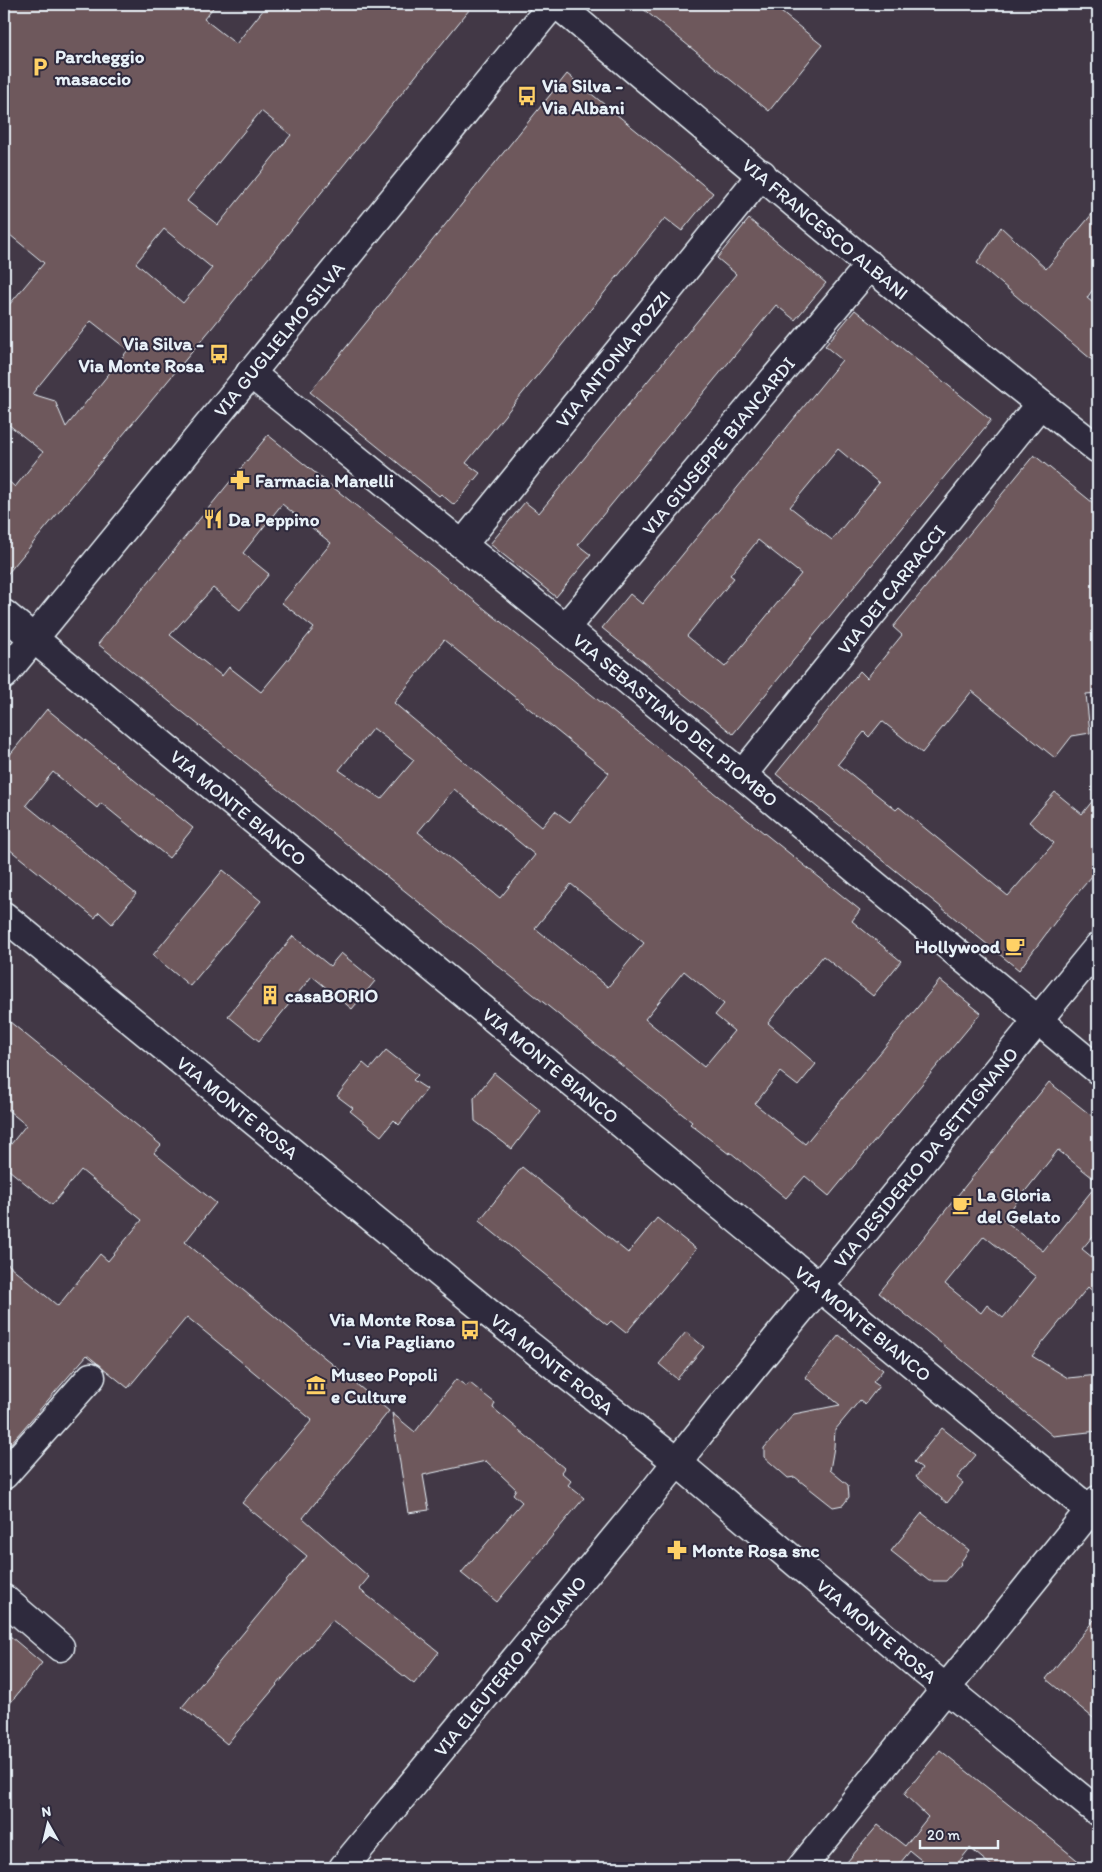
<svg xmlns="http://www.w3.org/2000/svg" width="1102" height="1872" font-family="Itim,sans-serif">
<rect width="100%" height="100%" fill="#423846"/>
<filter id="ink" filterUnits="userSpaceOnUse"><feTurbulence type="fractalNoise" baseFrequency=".02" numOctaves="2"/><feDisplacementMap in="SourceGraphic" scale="10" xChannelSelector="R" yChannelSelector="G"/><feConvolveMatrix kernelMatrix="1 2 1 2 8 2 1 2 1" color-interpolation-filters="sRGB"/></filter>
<g filter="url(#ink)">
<!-- building -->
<g fill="#6e595c" stroke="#e8f1f8" fill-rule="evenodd">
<path d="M 4,4 L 216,4 L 204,19 L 236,44 L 268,4 L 474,4 L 211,329 L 4,578 L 4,477 L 15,487 L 43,452 L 4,421 L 4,311 L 44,263 L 4,230 ZM 261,111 L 291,135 L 218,225 L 187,201 ZM 164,229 L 212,268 L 183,303 L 136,263 ZM 91,321 L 128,350 L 66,427 L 55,401 L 32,394 Z"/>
<path d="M 637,4 L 771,4 L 822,45 L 769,111 Z"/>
<path d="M 567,74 L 713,193 L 682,231 L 665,218 L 466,463 L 480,473 L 454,505 L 441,494 L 439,496 L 310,392 Z"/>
<path d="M 1098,207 L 1098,282 L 1087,298 L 1098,307 L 1098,365 L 977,263 L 1001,227 L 1046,269 Z"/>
<path d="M 749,219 L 826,283 L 795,320 L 776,305 L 578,545 L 591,555 L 556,597 L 490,544 L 525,502 L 539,513 L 736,274 L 717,258 Z"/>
<path d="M 855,310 L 991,420 L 733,734 L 602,628 L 630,594 L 642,604 L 842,360 L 825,346 ZM 838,449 L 879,483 L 832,540 L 790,507 ZM 758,540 L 801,574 L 725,667 L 687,636 L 734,578 L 730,575 Z"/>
<path d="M 268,435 L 860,910 L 852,921 L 901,961 L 873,996 L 823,956 L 768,1023 L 816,1064 L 798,1086 L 780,1072 L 755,1104 L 805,1144 L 940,980 L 981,1013 L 829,1196 L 805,1176 L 786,1198 L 730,1152 L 729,1154 L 690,1124 L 692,1122 L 98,644 ZM 282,504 L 331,543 L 282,603 L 314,628 L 261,692 L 229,667 L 222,676 L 170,635 L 213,588 L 240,610 L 269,574 L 243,553 ZM 444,640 L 609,773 L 570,822 L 555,811 L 542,827 L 394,703 ZM 373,728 L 414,760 L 381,799 L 339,770 ZM 454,789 L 535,855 L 500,898 L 418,832 ZM 571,884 L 644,943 L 608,987 L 535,928 ZM 684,971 L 724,1004 L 715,1015 L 734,1031 L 704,1067 L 645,1019 Z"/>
<path d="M 1034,455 L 1098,507 L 1098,693 L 1086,694 L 1090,733 L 1072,736 L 1055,758 L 972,691 L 922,753 L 882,721 L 869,737 L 864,732 L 838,764 L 896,810 L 899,807 L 1008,896 L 1054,843 L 1029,822 L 1055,792 L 1082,814 L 1098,794 L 1098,869 L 1070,902 L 1019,970 L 776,774 L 860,671 L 867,678 L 902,635 L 893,627 Z"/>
<path d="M 47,709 L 193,828 L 169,858 L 101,803 L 97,808 L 53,772 L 26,805 L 136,894 L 112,924 L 99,912 L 95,918 L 4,845 L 4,762 Z"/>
<path d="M 223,870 L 261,901 L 190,986 L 153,955 Z"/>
<path d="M 293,936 L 330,966 L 341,953 L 375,981 L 352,1009 L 312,976 L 259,1041 L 228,1016 Z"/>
<path d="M 4,1017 L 161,1145 L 154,1153 L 216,1203 L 185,1242 L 389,1411 L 303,1518 L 369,1577 L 359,1589 L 439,1652 L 414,1684 L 332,1620 L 227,1744 L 182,1707 L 307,1556 L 242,1503 L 312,1420 L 187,1317 L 128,1388 L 87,1355 L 4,1451 L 4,1261 L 58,1306 L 100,1254 L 108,1261 L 142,1220 L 81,1170 L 52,1205 L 4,1166 L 4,1153 L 26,1125 L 4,1107 Z"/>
<path d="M 386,1050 L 418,1075 L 413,1080 L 427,1089 L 399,1125 L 394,1120 L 381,1136 L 350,1111 L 353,1108 L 337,1096 L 363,1063 L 370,1069 Z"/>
<path d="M 494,1073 L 541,1111 L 512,1149 L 475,1121 L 474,1098 Z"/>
<path d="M 1049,1082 L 1098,1121 L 1098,1182 L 1058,1150 L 1003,1219 L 1043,1251 L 1098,1183 L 1098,1230 L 1082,1249 L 1098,1262 L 1098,1296 L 1088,1287 L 1032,1356 L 1068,1378 L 1098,1375 L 1098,1431 L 1053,1436 L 983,1377 L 879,1293 ZM 984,1236 L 1036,1277 L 1003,1318 L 987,1305 L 981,1313 L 945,1284 Z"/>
<path d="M 522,1167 L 628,1253 L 657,1218 L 696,1249 L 626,1333 L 611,1321 L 607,1325 L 479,1221 Z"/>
<path d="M 686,1332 L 704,1347 L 677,1379 L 659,1364 Z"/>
<path d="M 839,1335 L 883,1370 L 873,1382 L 879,1386 L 865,1404 L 860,1400 L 835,1430 L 834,1447 L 830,1470 L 848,1485 L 849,1497 L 843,1505 L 833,1507 L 795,1477 L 788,1478 L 764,1457 L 764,1448 L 794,1414 L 840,1405 L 805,1377 Z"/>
<path d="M 456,1379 L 466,1386 L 470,1383 L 495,1403 L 493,1408 L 564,1468 L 561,1472 L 571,1481 L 568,1485 L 584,1498 L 497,1602 L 461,1573 L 522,1502 L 513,1494 L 516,1489 L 486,1461 L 423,1475 L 429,1510 L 408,1513 L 392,1413 L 415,1432 Z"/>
<path d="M 942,1428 L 976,1455 L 957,1478 L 963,1483 L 947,1503 L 916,1477 L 922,1468 L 914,1462 Z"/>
<path d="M 922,1513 L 969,1550 L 960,1563 L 961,1564 L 946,1581 L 929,1581 L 891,1551 Z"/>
<path d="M 1098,1615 L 1098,1722 L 1046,1679 Z"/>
<path d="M 4,1631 L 42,1663 L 4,1711 Z"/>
<path d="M 940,1750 L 1038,1828 L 1087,1868 L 994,1868 L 970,1848 L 954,1868 L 931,1868 L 910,1851 L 896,1868 L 842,1868 L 878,1825 L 905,1846 L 928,1817 L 904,1794 Z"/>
</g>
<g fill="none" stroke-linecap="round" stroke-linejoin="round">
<defs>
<g id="minor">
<path id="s1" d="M 557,4 C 736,154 914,306 1098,449"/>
<path id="s2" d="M 250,373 L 565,628 L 1098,1070"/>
<path id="s3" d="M 463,544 L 762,174"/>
<path id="s4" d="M 4,614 L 1098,1517"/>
<path id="s5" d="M 565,628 L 870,265"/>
<path id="s6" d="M 4,675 L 553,4"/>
<path id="s7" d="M 742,775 L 1040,404"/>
<path id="s8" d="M 4,916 L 492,1316 L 677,1462 L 922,1669 L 1098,1812"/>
<path d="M 4,1475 L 91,1377"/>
<path d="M 4,1599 L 60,1647"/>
<path id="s9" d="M 343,1868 L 650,1496 L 723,1404 L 1098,947"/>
<path d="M 801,1868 L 1098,1500"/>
</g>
</defs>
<!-- minor casing -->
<use href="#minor" stroke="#e8f1f8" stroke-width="31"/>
<!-- minor -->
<use href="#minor" stroke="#2f2a3d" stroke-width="28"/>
</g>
</g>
<!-- icons -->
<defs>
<symbol id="parking-bare" viewBox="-9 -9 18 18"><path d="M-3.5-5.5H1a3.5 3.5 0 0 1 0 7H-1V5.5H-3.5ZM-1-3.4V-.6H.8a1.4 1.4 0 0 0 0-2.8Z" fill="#ffd166" stroke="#2f2a3d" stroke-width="2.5" paint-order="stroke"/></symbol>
<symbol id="bus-bare" viewBox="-9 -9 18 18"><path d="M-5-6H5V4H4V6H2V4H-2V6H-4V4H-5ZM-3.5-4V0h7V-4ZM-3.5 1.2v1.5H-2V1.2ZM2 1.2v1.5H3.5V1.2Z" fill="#ffd166" stroke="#2f2a3d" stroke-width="2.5" paint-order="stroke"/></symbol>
<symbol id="pharmacy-bare" viewBox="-9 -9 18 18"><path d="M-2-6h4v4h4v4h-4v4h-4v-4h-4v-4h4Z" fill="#ffd166" stroke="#2f2a3d" stroke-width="2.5" paint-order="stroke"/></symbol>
<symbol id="restaurant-bare" viewBox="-9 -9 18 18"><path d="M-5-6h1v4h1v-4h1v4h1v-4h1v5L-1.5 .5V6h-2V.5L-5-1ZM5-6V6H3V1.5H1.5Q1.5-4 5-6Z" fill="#ffd166" stroke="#2f2a3d" stroke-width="2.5" paint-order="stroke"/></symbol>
<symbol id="cafe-bare" viewBox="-9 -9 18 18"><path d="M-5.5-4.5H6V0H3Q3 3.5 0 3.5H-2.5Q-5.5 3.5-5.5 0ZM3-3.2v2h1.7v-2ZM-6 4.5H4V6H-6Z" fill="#ffd166" stroke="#2f2a3d" stroke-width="2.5" paint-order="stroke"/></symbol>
<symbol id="building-bare" viewBox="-9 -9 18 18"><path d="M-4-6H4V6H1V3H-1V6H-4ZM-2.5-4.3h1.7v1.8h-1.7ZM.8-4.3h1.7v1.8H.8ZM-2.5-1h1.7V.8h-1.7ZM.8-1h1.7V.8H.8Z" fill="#ffd166" stroke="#2f2a3d" stroke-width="2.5" paint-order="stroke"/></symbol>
<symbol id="museum-bare" viewBox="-9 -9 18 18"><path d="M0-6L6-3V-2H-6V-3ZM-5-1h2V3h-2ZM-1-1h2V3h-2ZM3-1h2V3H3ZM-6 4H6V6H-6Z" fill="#ffd166" stroke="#2f2a3d" stroke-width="2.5" paint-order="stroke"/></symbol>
</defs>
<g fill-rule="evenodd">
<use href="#parking-bare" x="26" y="53" width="28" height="28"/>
<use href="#bus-bare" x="513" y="82" width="28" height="28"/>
<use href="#bus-bare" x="205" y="340" width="28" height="28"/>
<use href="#pharmacy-bare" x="226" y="466" width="28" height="28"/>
<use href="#restaurant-bare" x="199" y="505" width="28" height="28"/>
<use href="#cafe-bare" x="1001" y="932" width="28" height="28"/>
<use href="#building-bare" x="256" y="981" width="28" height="28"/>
<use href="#cafe-bare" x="948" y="1191" width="28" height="28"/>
<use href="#bus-bare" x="456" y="1316" width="28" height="28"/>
<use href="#museum-bare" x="302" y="1371" width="28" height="28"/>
<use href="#pharmacy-bare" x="663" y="1536" width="28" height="28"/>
</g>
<g text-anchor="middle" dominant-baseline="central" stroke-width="4" stroke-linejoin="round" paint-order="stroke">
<!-- poi labels -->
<g font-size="19" font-weight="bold" fill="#e8f1f8" stroke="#2f2a3d" text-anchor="start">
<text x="55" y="56">Parcheggio<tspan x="55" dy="22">masaccio</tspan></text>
<text x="542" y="85">Via Silva -<tspan x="542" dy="22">Via Albani</tspan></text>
<text x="204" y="343" text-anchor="end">Via Silva -<tspan x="204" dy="22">Via Monte Rosa</tspan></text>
<text x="255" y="480">Farmacia Manelli</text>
<text x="228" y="519">Da Peppino</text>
<text x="1000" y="946" text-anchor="end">Hollywood</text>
<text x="285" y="995">casaBORIO</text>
<text x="977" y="1194">La Gloria<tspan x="977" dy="22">del Gelato</tspan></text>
<text x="455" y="1319" text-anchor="end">Via Monte Rosa<tspan x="455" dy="22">- Via Pagliano</tspan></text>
<text x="331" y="1374">Museo Popoli<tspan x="331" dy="22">e Culture</tspan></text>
<text x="692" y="1550">Monte Rosa snc</text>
</g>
<!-- street labels -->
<g font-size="19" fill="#e8f1f8" stroke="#2f2a3d">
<text stroke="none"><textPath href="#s1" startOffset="350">VIA FRANCESCO ALBANI</textPath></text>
<text stroke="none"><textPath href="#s6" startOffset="434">VIA GUGLIELMO SILVA</textPath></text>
<text stroke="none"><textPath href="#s3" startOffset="238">VIA ANTONIA POZZI</textPath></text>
<text stroke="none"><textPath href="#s5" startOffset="238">VIA GIUSEPPE BIANCARDI</textPath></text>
<text stroke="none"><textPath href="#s7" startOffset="238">VIA DEI CARRACCI</textPath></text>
<text stroke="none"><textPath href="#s2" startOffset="549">VIA SEBASTIANO DEL PIOMBO</textPath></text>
<text stroke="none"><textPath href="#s4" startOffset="304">VIA MONTE BIANCO</textPath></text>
<text stroke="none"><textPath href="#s4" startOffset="709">VIA MONTE BIANCO</textPath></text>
<text stroke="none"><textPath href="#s8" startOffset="302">VIA MONTE ROSA</textPath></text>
<text stroke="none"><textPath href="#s9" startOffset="919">VIA DESIDERIO DA SETTIGNANO</textPath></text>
<text stroke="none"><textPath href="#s4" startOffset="1114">VIA MONTE BIANCO</textPath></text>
<text stroke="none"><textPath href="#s8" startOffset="708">VIA MONTE ROSA</textPath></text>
<text stroke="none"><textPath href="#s8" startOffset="1128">VIA MONTE ROSA</textPath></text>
<text stroke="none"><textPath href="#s9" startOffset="262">VIA ELEUTERIO PAGLIANO</textPath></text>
</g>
</g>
<!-- margin -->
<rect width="1102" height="1872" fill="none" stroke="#2f2a3d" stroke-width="20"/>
<rect x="10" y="10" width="1082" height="1852" fill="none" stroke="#e8f1f8" stroke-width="2" filter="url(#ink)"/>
<!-- north arrow -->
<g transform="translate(48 1824) rotate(352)" stroke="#2f2a3d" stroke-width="4" paint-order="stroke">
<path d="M0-4L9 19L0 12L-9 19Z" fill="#e8f1f8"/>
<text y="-8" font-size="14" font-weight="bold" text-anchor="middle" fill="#e8f1f8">N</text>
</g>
<!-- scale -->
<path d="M920 1840v8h78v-8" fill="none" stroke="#e8f1f8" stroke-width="2.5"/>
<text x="927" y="1840" font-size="15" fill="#e8f1f8" stroke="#2f2a3d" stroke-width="4" paint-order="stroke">20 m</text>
</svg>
